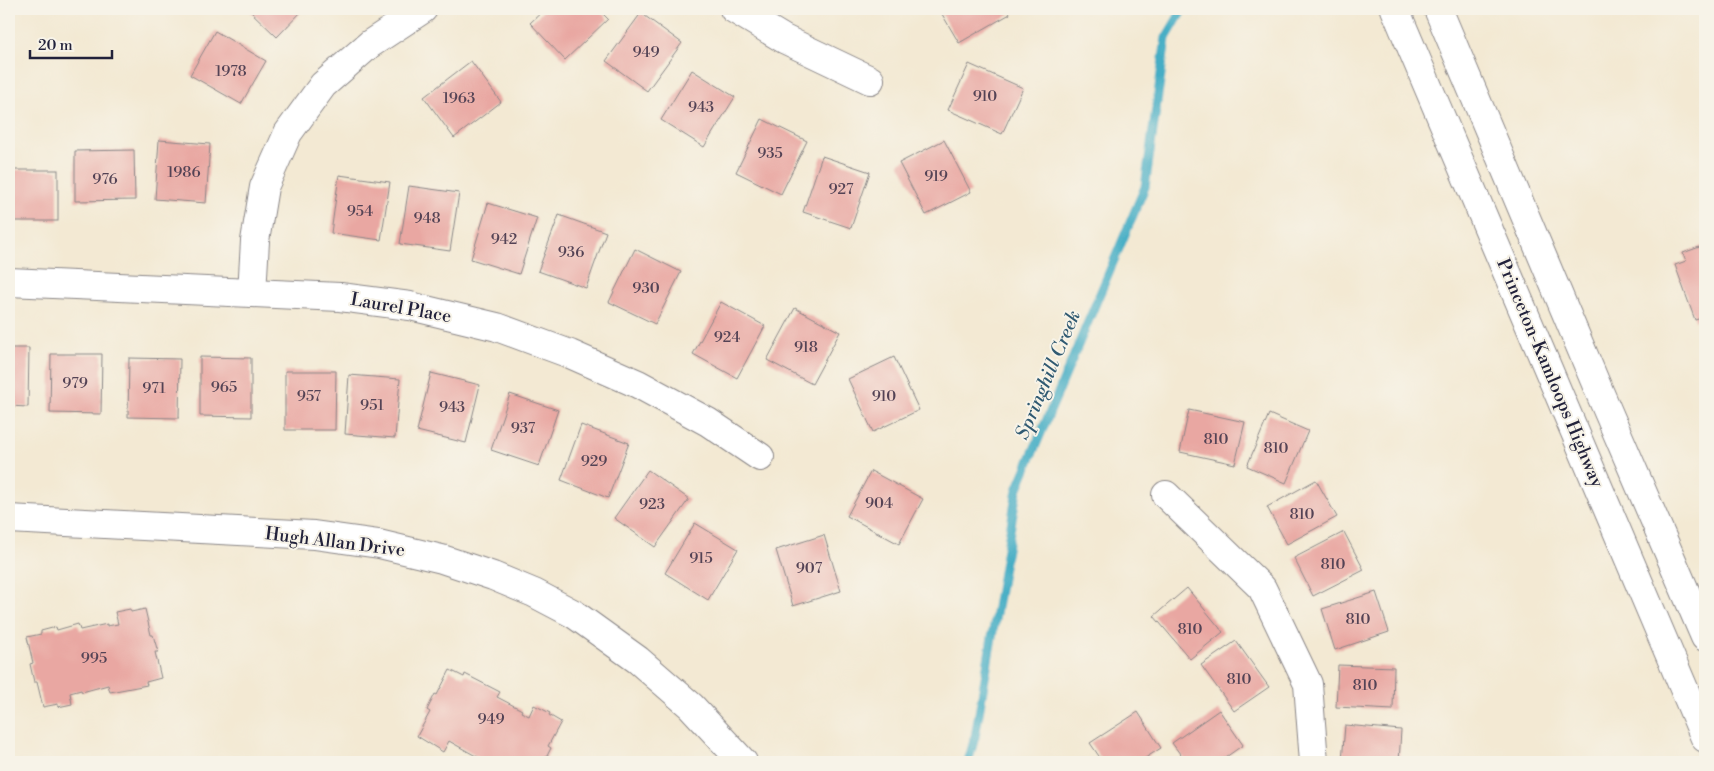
<svg xmlns="http://www.w3.org/2000/svg" width="1714" height="771" font-family="'Libre Bodoni',serif">
<rect width="100%" height="100%" fill="#f7f3e8"/>
<filter id="ink" filterUnits="userSpaceOnUse"><feTurbulence type="fractalNoise" baseFrequency=".02" numOctaves="2"/><feDisplacementMap in="SourceGraphic" scale="10" xChannelSelector="R" yChannelSelector="G"/><feConvolveMatrix kernelMatrix="1 2 1 2 8 2 1 2 1" color-interpolation-filters="sRGB"/></filter>
<filter id="wash" filterUnits="userSpaceOnUse"><feTurbulence type="fractalNoise" baseFrequency=".0096" numOctaves="4" result="noise"/><feDisplacementMap in="SourceGraphic" scale="20" xChannelSelector="R" yChannelSelector="G"/><feGaussianBlur stdDeviation="1.12" result="paint"/><feColorMatrix in="noise" values="0 0 0 0 0 0 0 0 0 0 0 0 0 0 0 0 0 1.4 0 .05"/><feComposite in="paint" operator="in"/></filter>
<g filter="url(#wash)">
<rect width="100%" height="100%" fill="#f3e9d3"/>
<g fill="none" stroke-linecap="round" stroke-linejoin="round">
<!-- stream -->
<path stroke="#45adc5" stroke-width="9" d="M 968,762 L 975,737 L 1017,490 L 1145,187 L 1166,38 L 1183,9"/>
</g>
<g id="blocks">
<!-- building -->
<g fill="#e9a7a2">
<path d="M 248,9 L 304,9 L 277,37 Z"/>
<path d="M 545,9 L 598,9 L 608,19 L 565,60 L 530,23 Z"/>
<path d="M 939,9 L 1007,9 L 1010,14 L 959,43 Z"/>
<path d="M 641,13 L 682,43 L 647,91 L 606,61 Z"/>
<path d="M 215,31 L 266,61 L 241,104 L 190,75 Z"/>
<path d="M 471,61 L 501,102 L 454,138 L 424,97 Z"/>
<path d="M 969,64 L 1023,88 L 1002,134 L 948,110 Z"/>
<path d="M 692,70 L 735,97 L 704,147 L 661,120 Z"/>
<path d="M 762,119 L 807,141 L 781,194 L 736,172 Z"/>
<path d="M 159,140 L 210,144 L 206,203 L 155,199 Z"/>
<path d="M 944,140 L 971,192 L 926,215 L 899,163 Z"/>
<path d="M 134,150 L 135,200 L 75,201 L 75,151 Z"/>
<path d="M 822,156 L 870,172 L 851,228 L 803,212 Z"/>
<rect x="9" y="170" width="49" height="51"/>
<path d="M 339,175 L 390,182 L 381,240 L 331,233 Z"/>
<path d="M 409,186 L 459,193 L 450,251 L 400,244 Z"/>
<path d="M 488,203 L 537,218 L 519,274 L 471,259 Z"/>
<path d="M 559,215 L 606,232 L 586,288 L 538,271 Z"/>
<path d="M 1705,245 L 1705,317 L 1695,320 L 1675,265 L 1686,261 L 1683,253 Z"/>
<path d="M 635,249 L 681,272 L 655,324 L 609,302 Z"/>
<path d="M 721,302 L 765,326 L 737,378 L 693,354 Z"/>
<path d="M 795,308 L 840,332 L 812,384 L 767,360 Z"/>
<path d="M 9,348 L 29,348 L 28,407 L 9,406 Z"/>
<path d="M 51,354 L 102,354 L 101,414 L 50,413 Z"/>
<path d="M 200,357 L 251,358 L 251,417 L 200,416 Z"/>
<path d="M 894,357 L 919,410 L 873,432 L 848,379 Z"/>
<path d="M 129,358 L 180,359 L 179,418 L 128,417 Z"/>
<path d="M 285,371 L 336,371 L 335,430 L 285,430 Z"/>
<path d="M 431,373 L 480,385 L 466,443 L 417,431 Z"/>
<path d="M 349,375 L 400,379 L 395,438 L 345,434 Z"/>
<path d="M 510,394 L 558,410 L 539,466 L 491,450 Z"/>
<path d="M 1189,410 L 1245,422 L 1235,464 L 1180,452 Z"/>
<path d="M 1269,414 L 1308,431 L 1286,483 L 1247,466 Z"/>
<path d="M 581,425 L 629,443 L 608,498 L 561,480 Z"/>
<path d="M 648,470 L 689,499 L 655,547 L 614,518 Z"/>
<path d="M 871,471 L 923,499 L 899,544 L 847,516 Z"/>
<path d="M 1316,480 L 1337,517 L 1287,544 L 1267,507 Z"/>
<path d="M 695,523 L 738,549 L 708,600 L 665,573 Z"/>
<path d="M 1344,532 L 1364,570 L 1313,596 L 1294,558 Z"/>
<path d="M 824,535 L 841,591 L 793,606 L 776,550 Z"/>
<path d="M 1187,588 L 1223,632 L 1190,659 L 1154,616 Z"/>
<path d="M 1376,592 L 1389,632 L 1335,650 L 1322,609 Z"/>
<path d="M 130,609 L 131,612 L 145,609 L 151,635 L 153,635 L 158,652 L 155,652 L 161,678 L 146,682 L 147,685 L 110,692 L 108,685 L 82,692 L 81,690 L 70,693 L 72,704 L 58,707 L 58,704 L 43,707 L 37,682 L 34,682 L 30,664 L 33,663 L 27,637 L 41,634 L 41,631 L 56,627 L 57,630 L 78,624 L 80,630 L 107,624 L 107,626 L 118,624 L 115,612 Z"/>
<path d="M 1236,641 L 1269,687 L 1234,711 L 1201,665 Z"/>
<path d="M 1338,665 L 1394,667 L 1393,710 L 1336,707 Z"/>
<path d="M 450,670 L 464,677 L 465,674 L 500,692 L 497,697 L 522,710 L 521,712 L 529,716 L 534,705 L 550,713 L 549,715 L 561,722 L 548,746 L 551,748 L 544,762 L 481,762 L 483,760 L 449,741 L 443,752 L 417,736 L 430,712 L 427,710 L 435,694 L 437,695 Z"/>
<path d="M 1219,710 L 1243,745 L 1219,762 L 1186,762 L 1172,743 Z"/>
<path d="M 1138,712 L 1161,748 L 1139,762 L 1103,762 L 1090,743 Z"/>
<path d="M 1345,725 L 1401,730 L 1399,762 L 1342,762 Z"/>
</g>
</g>
</g>
<g filter="url(#ink)">
<use href="#blocks" fill-opacity="0" stroke="#8a8687" stroke-width="1"/>
<g fill="none" stroke-linecap="round" stroke-linejoin="round">
<defs>
<g id="minor">
<path d="M 734,9 L 784,39 L 870,80"/>
<path d="M 9,282 L 340,297 L 410,306 L 497,327 L 570,354 L 638,384 L 708,422 L 760,457"/>
<path d="M 252,293 L 255,241 L 264,187 L 288,133 L 323,85 L 370,44 L 423,9"/>
<path d="M 1166,495 L 1262,588 L 1308,684 L 1314,762"/>
</g>
<g id="major">
<path d="M 1395,9 L 1705,738"/>
<path d="M 1438,9 L 1599,391 L 1705,637"/>
<path d="M 9,519 L 314,535 L 379,544 L 442,559 L 493,576 L 534,593 L 574,614 L 638,660 L 691,706 L 743,762"/>
</g>
</defs>
<!-- minor casing -->
<use href="#minor" stroke="#8a8687" stroke-width="30"/>
<!-- major casing -->
<use href="#major" stroke="#8a8687" stroke-width="30"/>
<!-- minor -->
<use href="#minor" stroke="#fff" stroke-width="28"/>
<!-- major -->
<use href="#major" stroke="#fff" stroke-width="28"/>
</g>
</g>
<g text-anchor="middle" dominant-baseline="central" stroke-width="4" stroke-linejoin="round" paint-order="stroke">
<!-- number labels -->
<g font-size="15" fill="#544355">
<text x="646" y="52">949</text>
<text x="231" y="71">1978</text>
<text x="985" y="96">910</text>
<text x="459" y="98">1963</text>
<text x="701" y="107">943</text>
<text x="770" y="153">935</text>
<text x="184" y="172">1986</text>
<text x="936" y="176">919</text>
<text x="105" y="179">976</text>
<text x="841" y="189">927</text>
<text x="360" y="211">954</text>
<text x="427" y="218">948</text>
<text x="504" y="239">942</text>
<text x="571" y="252">936</text>
<text x="646" y="288">930</text>
<text x="727" y="337">924</text>
<text x="806" y="347">918</text>
<text x="75" y="383">979</text>
<text x="224" y="387">965</text>
<text x="154" y="388">971</text>
<text x="309" y="396">957</text>
<text x="884" y="396">910</text>
<text x="372" y="405">951</text>
<text x="452" y="407">943</text>
<text x="523" y="428">937</text>
<text x="1216" y="439">810</text>
<text x="1276" y="448">810</text>
<text x="594" y="461">929</text>
<text x="879" y="503">904</text>
<text x="652" y="504">923</text>
<text x="1302" y="514">810</text>
<text x="701" y="558">915</text>
<text x="1333" y="564">810</text>
<text x="809" y="568">907</text>
<text x="1358" y="619">810</text>
<text x="1190" y="629">810</text>
<text x="94" y="658">995</text>
<text x="1239" y="679">810</text>
<text x="1365" y="685">810</text>
<text x="491" y="719">949</text>
</g>
<!-- street labels -->
<g font-size="18" fill="#22223b" stroke="#f7f3e8">
<text transform="translate(401 308) rotate(10)">Laurel Place</text>
<text transform="translate(1550 373) rotate(67)">Princeton-Kamloops Highway</text>
<text transform="translate(335 542) rotate(7)">Hugh Allan Drive</text>
</g>
<!-- water labels -->
<g font-size="19" font-style="italic" fill="#305a72" stroke="#f7f3e8">
<text transform="translate(1048 375) rotate(-67)">Springhill Creek</text>
</g>
</g>
<!-- margin -->
<rect width="1714" height="771" fill="none" stroke="#f7f3e8" stroke-width="30"/>
<!-- scale -->
<path d="M30 50v8h82v-8" fill="none" stroke="#22223b" stroke-width="2.5"/>
<text x="38" y="50" font-size="15" fill="#22223b" stroke="#f7f3e8" stroke-width="4" paint-order="stroke">20 m</text>
</svg>
